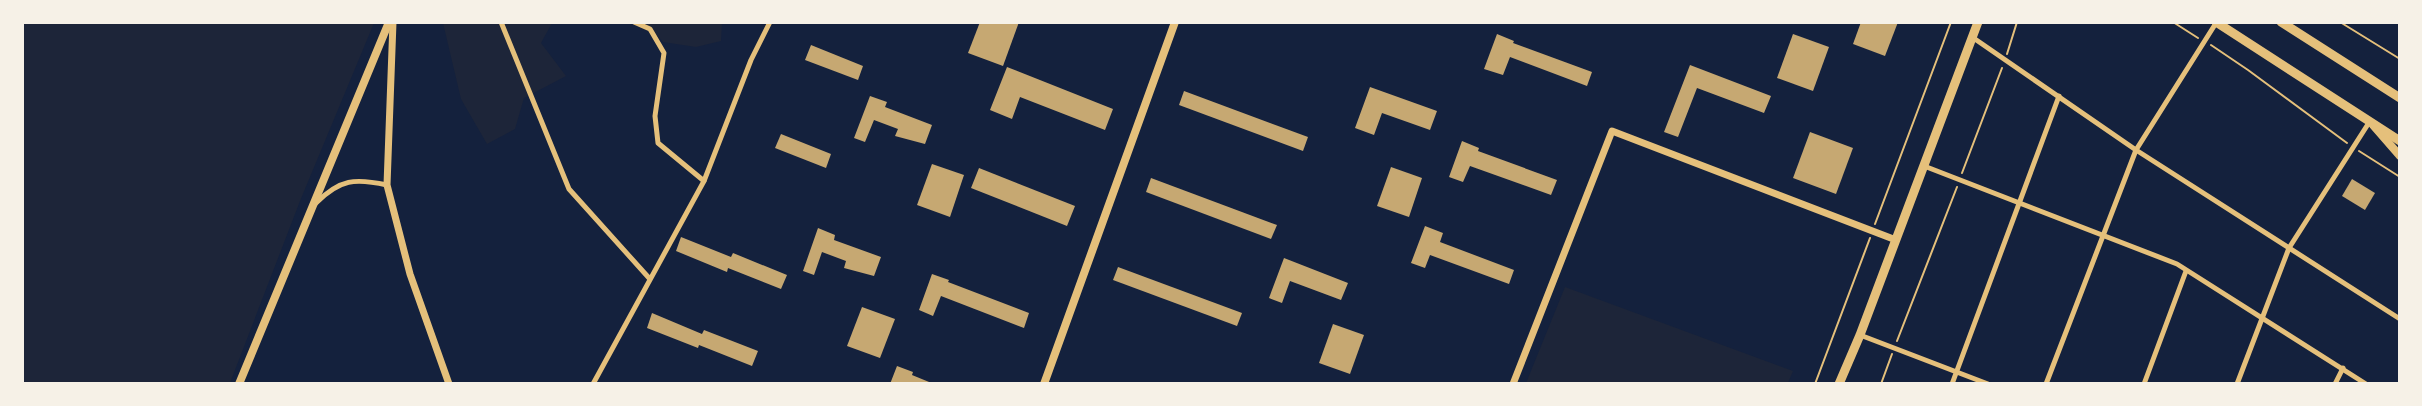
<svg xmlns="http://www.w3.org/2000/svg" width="2422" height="406" font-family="'Fira Sans',sans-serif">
<rect width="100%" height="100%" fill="#14213d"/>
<!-- green -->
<g fill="#1d2539">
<path d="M 22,23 L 374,23 L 300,201 L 230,383 L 23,383 Z"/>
<path d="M 443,23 L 552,23 L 541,43 L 566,76 L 524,98 L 515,129 L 487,144 L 461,99 Z"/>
<path d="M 645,23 L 722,23 L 721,41 L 696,47 L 663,42 Z"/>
<path d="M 1565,287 L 1793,371 L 1788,383 L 1526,383 Z"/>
</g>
<!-- building -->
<g fill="#c6a872">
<path d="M 980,22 L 1019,22 L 1003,66 L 968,53 Z"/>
<path d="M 1861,22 L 1898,22 L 1885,56 L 1853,44 Z"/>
<path d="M 1497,34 L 1514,41 L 1513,43 L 1592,72 L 1587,86 L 1510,57 L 1503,75 L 1484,69 Z"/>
<path d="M 1793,34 L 1829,47 L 1813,91 L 1777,78 Z"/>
<path d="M 811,45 L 863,66 L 858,80 L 805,60 Z"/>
<path d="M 1690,65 L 1771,96 L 1764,113 L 1697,88 L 1678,137 L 1664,132 Z"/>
<path d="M 1007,67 L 1113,109 L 1105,130 L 1020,97 L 1012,119 L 990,110 Z"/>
<path d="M 1370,87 L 1437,111 L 1430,130 L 1382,113 L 1374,135 L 1355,128 Z"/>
<path d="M 1184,91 L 1308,137 L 1303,151 L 1179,105 Z"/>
<path d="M 870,96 L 887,102 L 885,107 L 932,125 L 925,144 L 895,136 L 898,129 L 874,120 L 865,142 L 854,138 Z"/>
<path d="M 1810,132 L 1853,148 L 1836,194 L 1793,178 Z"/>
<path d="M 781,134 L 831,154 L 826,168 L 775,148 Z"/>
<path d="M 1462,141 L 1479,148 L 1478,151 L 1557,180 L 1551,195 L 1470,166 L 1463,182 L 1449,177 Z"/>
<path d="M 932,164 L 964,175 L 950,217 L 917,205 Z"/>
<path d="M 1391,167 L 1422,178 L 1409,217 L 1377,206 Z"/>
<path d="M 979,168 L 1075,206 L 1067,226 L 971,188 Z"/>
<path d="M 1151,178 L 1277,225 L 1271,239 L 1146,192 Z"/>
<path d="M 2352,179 L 2375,193 L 2365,210 L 2342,196 Z"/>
<path d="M 1425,226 L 1443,233 L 1440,242 L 1514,270 L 1509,284 L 1430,255 L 1425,268 L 1411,263 Z"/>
<path d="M 818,228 L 835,235 L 834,240 L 881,257 L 874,276 L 844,268 L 846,261 L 822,252 L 814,275 L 803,271 Z"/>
<path d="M 681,237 L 731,257 L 733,253 L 787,275 L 781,289 L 728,268 L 727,272 L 676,251 Z"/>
<path d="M 1284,258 L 1348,283 L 1341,300 L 1290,281 L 1282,303 L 1269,298 Z"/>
<path d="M 1118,267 L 1242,313 L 1237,326 L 1113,280 Z"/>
<path d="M 932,274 L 949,280 L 948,282 L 1029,313 L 1024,328 L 941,296 L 933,316 L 919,310 Z"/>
<path d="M 862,307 L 895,319 L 880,358 L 847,346 Z"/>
<path d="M 652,313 L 702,334 L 704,330 L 758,351 L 752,366 L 699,345 L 698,348 L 647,328 Z"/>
<path d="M 1333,324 L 1364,335 L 1350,374 L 1319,363 Z"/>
<path d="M 897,366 L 913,372 L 912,375 L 934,384 L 890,384 Z"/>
</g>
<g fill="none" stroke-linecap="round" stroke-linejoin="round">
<!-- path -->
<g stroke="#e5c07b" stroke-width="2">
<path d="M 2173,22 L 2198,38"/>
<path d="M 2340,22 L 2400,59"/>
<path d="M 2211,45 L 2248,70 L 2347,143"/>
<path d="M 2007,54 L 2017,22"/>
<path d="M 2359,151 L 2400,177"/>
<path d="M 1962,173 L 2002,68"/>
<path d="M 1875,224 L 1951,22"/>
<path d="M 1897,341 L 1957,187"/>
<path d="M 1815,384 L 1870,238"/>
<path d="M 1881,384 L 1892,354"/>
</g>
<!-- minor -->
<g stroke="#e5c07b" stroke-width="5">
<path d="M 501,22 L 569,189 L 649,278"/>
<path d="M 634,22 L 650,29 L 664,53 L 655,116 L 658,143 L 704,181"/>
<path d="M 1972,37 L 2136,150 L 2400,319"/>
<path d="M 1924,166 L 2177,264 L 2366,384"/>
<path d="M 316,203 C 340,179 355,178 387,185"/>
<path d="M 1860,335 L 1988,384"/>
<path d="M 593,384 L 704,181 L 751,60 L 770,22"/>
<path d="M 1952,384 L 2059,96"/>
<path d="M 2046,384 L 2136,150 L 2216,23"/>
<path d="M 2144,384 L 2186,271"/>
<path d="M 2237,384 L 2289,248 L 2370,121"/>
<path d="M 2335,384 L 2343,368"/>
</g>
<!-- tertiary -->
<g stroke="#e5c07b" stroke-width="7">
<path d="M 393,22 L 387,185 L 410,274 L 449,384"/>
<path d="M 1513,384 L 1612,131 L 1896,240"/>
</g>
<!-- secondary -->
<g stroke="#e5c07b" stroke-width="8">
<path d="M 2373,125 L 2400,156"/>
<path d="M 239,384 L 389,22"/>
<path d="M 1044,384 L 1175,22"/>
</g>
<!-- primary -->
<g stroke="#e5c07b" stroke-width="9">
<path d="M 2216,22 L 2400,141"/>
<path d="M 2281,22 L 2400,98"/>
<path d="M 1839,384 L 1860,335 L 1978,22"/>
</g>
</g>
<!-- border -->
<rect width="2422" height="406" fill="none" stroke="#f6f1e7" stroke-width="48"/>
</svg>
